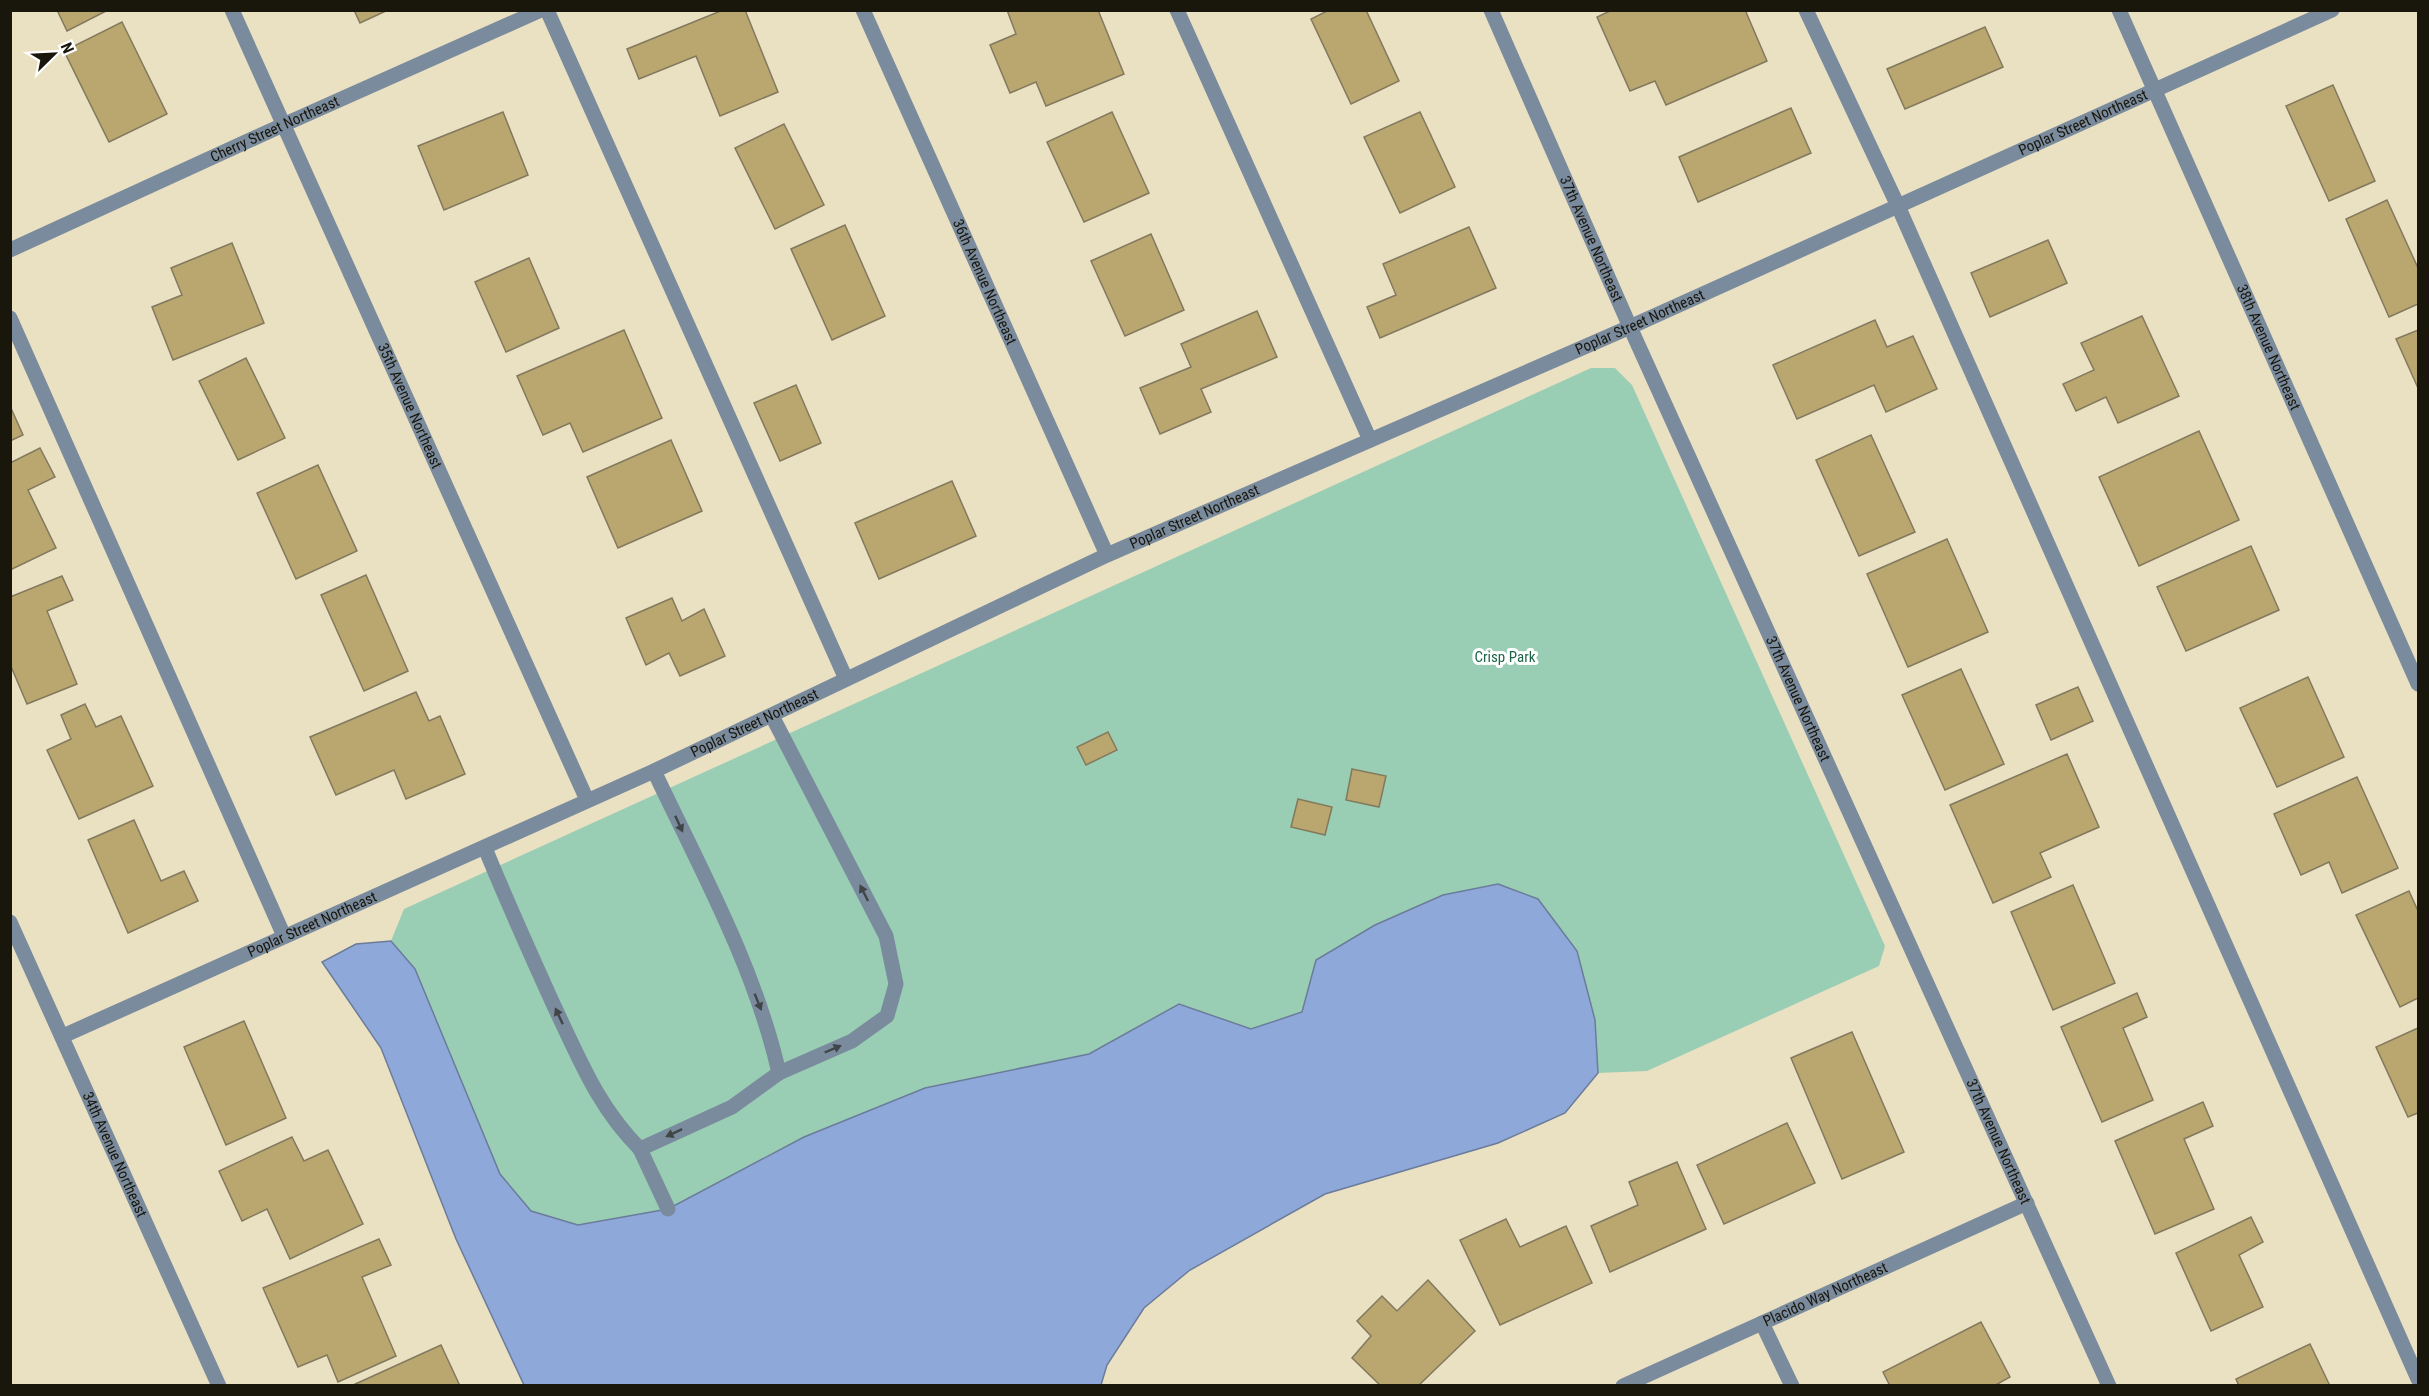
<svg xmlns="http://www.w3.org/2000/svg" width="2429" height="1396" font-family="'Roboto Condensed',sans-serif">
<rect width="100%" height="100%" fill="#eae0c2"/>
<!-- green -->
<path fill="#9aceb4" d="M 1591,368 L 1615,368 L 1632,385 L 1885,946 L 1879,966 L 1647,1071 L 1598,1073 L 1595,1020 L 1498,884 L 1443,895 L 1375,925 L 1316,960 L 1302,1012 L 1251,1029 L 1179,1004 L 1089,1054 L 925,1088 L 804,1137 L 668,1209 L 578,1225 L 531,1211 L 500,1174 L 415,969 L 391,941 L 404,909 Z"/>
<!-- water -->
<path fill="#8ea8d9" stroke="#6b7c9b" stroke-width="1.5" d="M 1498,884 L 1538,899 L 1577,951 L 1595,1020 L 1598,1073 L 1565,1113 L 1498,1143 L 1325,1194 L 1190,1270 L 1144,1308 L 1107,1365 L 1101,1385 L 524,1385 L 456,1239 L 381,1048 L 322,962 L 356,944 L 391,941 L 415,969 L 500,1174 L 531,1211 L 578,1225 L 668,1209 L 804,1137 L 925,1088 L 1089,1054 L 1179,1004 L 1251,1029 L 1302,1012 L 1316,960 L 1375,925 L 1443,895 Z"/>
<!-- building -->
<g fill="#b9a76f" stroke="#82795e" stroke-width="1.5">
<path d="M 57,10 L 108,10 L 67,31 Z"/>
<path d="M 354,10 L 388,10 L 360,23 Z"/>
<path d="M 723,10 L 745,10 L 778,92 L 720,116 L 696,56 L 639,79 L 627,49 Z"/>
<path d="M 1007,10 L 1098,10 L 1124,74 L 1046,106 L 1036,82 L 1010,93 L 990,45 L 1016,34 Z"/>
<path d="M 1329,10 L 1366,10 L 1399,81 L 1351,104 L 1311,19 Z"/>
<path d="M 1612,10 L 1749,10 L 1746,12 L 1767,61 L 1666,105 L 1655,81 L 1630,91 L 1597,17 Z"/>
<path d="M 122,22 L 167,114 L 109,142 L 64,51 Z"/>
<path d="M 1985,27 L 2003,67 L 1905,109 L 1887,69 Z"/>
<path d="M 2333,85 L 2375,181 L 2329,201 L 2286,106 Z"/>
<path d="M 1791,108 L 1811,153 L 1698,202 L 1679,157 Z"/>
<path d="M 503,112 L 528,175 L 444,210 L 418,146 Z"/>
<path d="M 1112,112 L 1149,193 L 1084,222 L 1047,142 Z"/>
<path d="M 1420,112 L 1455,187 L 1400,213 L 1364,137 Z"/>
<path d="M 784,124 L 824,205 L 775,229 L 735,148 Z"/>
<path d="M 2387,200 L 2418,268 L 2418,304 L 2389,317 L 2346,219 Z"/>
<path d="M 845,225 L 885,316 L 832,340 L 791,249 Z"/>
<path d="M 1469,227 L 1496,288 L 1380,338 L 1367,307 L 1396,295 L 1383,264 Z"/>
<path d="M 1151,234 L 1184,310 L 1125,336 L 1091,261 Z"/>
<path d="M 2048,240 L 2067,283 L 1990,317 L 1971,273 Z"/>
<path d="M 232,243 L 264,323 L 173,360 L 152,307 L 182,295 L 171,268 Z"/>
<path d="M 529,258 L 559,328 L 506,352 L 475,282 Z"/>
<path d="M 1257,311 L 1277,357 L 1201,389 L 1211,412 L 1160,434 L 1140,388 L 1191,367 L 1181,344 Z"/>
<path d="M 2142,316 L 2179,396 L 2118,423 L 2106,397 L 2076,411 L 2063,384 L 2094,370 L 2081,343 Z"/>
<path d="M 1875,320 L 1887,347 L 1913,336 L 1937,389 L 1886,412 L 1874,385 L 1797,419 L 1773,365 Z"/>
<path d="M 624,330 L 662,418 L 583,452 L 570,423 L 543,435 L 517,376 Z"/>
<path d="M 2418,330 L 2418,388 L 2396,339 Z"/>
<path d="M 246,358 L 285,438 L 238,460 L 199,381 Z"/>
<path d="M 796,385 L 821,443 L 780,461 L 754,403 Z"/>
<path d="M 10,406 L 23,435 L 10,441 Z"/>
<path d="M 2199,431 L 2239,520 L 2139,566 L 2099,477 Z"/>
<path d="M 1871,435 L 1915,532 L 1859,556 L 1816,460 Z"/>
<path d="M 671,440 L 702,511 L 618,548 L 587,477 Z"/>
<path d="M 40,448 L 55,477 L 28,490 L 56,548 L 10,570 L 10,463 Z"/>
<path d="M 318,465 L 357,551 L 296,579 L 257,493 Z"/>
<path d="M 952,481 L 976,536 L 879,579 L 855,523 Z"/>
<path d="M 1947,539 L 1988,632 L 1908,667 L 1867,574 Z"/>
<path d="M 2251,546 L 2279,610 L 2186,651 L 2157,587 Z"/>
<path d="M 366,575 L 408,671 L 364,691 L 321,595 Z"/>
<path d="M 62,576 L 73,600 L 47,611 L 77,684 L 27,704 L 10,664 L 10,597 Z"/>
<path d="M 672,598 L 682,621 L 704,609 L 725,656 L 680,676 L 669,653 L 646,665 L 626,618 Z"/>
<path d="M 1961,669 L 2004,764 L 1945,790 L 1902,695 Z"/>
<path d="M 2308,677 L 2344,757 L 2277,787 L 2240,708 Z"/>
<path d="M 2078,687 L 2093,721 L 2051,740 L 2036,705 Z"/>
<path d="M 416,692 L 429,721 L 440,716 L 465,774 L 406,799 L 394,770 L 336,795 L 310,737 Z"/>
<path d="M 85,704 L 96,727 L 121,716 L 153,786 L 79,819 L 47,750 L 71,739 L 61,715 Z"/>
<path d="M 1108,732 L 1117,750 L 1086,765 L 1077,747 Z"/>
<path d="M 2067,754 L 2099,827 L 2040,853 L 2051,877 L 1993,903 L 1950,805 Z"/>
<path d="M 1352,769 L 1386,776 L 1379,807 L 1346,800 Z"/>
<path d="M 2357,777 L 2398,868 L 2342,893 L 2329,862 L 2301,875 L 2274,814 Z"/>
<path d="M 1298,799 L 1332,807 L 1325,835 L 1291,827 Z"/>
<path d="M 134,820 L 161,881 L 184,871 L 198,901 L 128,933 L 88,840 Z"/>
<path d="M 2073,885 L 2115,983 L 2053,1010 L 2011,912 Z"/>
<path d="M 2409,891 L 2418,911 L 2418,998 L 2400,1007 L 2356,915 Z"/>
<path d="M 2137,993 L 2147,1017 L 2123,1028 L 2153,1100 L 2102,1122 L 2061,1027 Z"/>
<path d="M 244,1021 L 286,1118 L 226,1145 L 184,1047 Z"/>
<path d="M 2418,1028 L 2418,1113 L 2408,1117 L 2376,1047 Z"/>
<path d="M 1852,1032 L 1904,1152 L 1842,1179 L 1791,1058 Z"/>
<path d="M 2203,1102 L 2213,1126 L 2184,1139 L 2214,1209 L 2155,1234 L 2115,1141 Z"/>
<path d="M 1787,1123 L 1815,1183 L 1724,1224 L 1697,1165 Z"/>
<path d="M 292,1137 L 304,1161 L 328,1150 L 363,1224 L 290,1259 L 267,1209 L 242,1221 L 219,1171 Z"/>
<path d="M 1677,1162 L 1706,1229 L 1610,1272 L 1591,1226 L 1638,1205 L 1629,1182 Z"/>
<path d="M 2251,1217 L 2263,1242 L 2239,1255 L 2263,1307 L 2211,1331 L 2176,1253 Z"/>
<path d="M 1506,1219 L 1520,1247 L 1566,1226 L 1592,1283 L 1500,1325 L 1460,1240 Z"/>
<path d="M 379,1239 L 391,1265 L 362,1277 L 396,1356 L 338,1382 L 327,1355 L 298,1367 L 263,1288 Z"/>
<path d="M 1428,1280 L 1475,1331 L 1418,1386 L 1381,1386 L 1352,1358 L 1371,1336 L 1357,1321 L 1382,1296 L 1397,1311 Z"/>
<path d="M 1981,1322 L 2010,1377 L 1994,1386 L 1890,1386 L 1883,1372 Z"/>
<path d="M 2310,1344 L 2330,1386 L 2239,1386 L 2236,1379 Z"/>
<path d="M 441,1345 L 460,1386 L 351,1386 Z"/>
</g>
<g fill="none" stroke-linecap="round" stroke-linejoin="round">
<!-- minor -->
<g stroke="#7a8b9e" stroke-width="15">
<path id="s1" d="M 232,10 L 587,800"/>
<path d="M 547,10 L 846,679"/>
<path id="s2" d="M 863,10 L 1107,555"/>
<path d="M 1177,10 L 1370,440"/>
<path id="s3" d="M 1491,10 L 1630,327 L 2109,1386"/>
<path d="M 1806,10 L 1898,206 L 2418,1379"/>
<path id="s4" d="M 2119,10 L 2418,684"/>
<path id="s5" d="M 10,250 L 283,125 L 541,10"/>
<path d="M 10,318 L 284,936"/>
<path d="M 772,716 L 886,936 L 896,984 L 887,1016 L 852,1041 L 779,1073"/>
<path d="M 485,848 C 507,902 531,955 555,1008 C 580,1060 598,1107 640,1149 L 732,1107 L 779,1073 C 755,967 700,868 654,771"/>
<path id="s6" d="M 10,922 L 219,1386"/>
<path id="s7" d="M 63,1036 L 654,771 L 1107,555 L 1630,327 L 2332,10"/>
<path d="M 640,1149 L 668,1209"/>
<path d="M 1762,1323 L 1792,1386"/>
<path id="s8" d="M 1623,1386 L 2027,1203"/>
</g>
</g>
<!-- one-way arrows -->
<defs><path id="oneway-solid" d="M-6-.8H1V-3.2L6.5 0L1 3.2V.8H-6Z" transform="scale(1.5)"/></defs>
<g fill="#404546">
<use href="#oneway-solid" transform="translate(679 824) rotate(65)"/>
<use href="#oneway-solid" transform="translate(864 893) rotate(-117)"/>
<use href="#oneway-solid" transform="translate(758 1002) rotate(68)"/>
<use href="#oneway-solid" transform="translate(559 1016) rotate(-115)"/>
<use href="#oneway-solid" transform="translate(833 1049) rotate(-23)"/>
<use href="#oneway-solid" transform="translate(674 1133) rotate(155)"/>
</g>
<g text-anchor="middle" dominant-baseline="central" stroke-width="6" stroke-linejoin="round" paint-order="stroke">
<!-- street labels -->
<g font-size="15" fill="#19160b" stroke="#fff">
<text stroke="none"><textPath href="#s7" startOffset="2217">Poplar Street Northeast</textPath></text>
<text stroke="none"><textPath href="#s5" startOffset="291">Cherry Street Northeast</textPath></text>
<text stroke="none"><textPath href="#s3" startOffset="250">37th Avenue Northeast</textPath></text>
<text stroke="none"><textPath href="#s2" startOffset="298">36th Avenue Northeast</textPath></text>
<text stroke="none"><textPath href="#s7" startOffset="1731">Poplar Street Northeast</textPath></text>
<text stroke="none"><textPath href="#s4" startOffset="369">38th Avenue Northeast</textPath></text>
<text stroke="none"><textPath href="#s1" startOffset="434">35th Avenue Northeast</textPath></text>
<text stroke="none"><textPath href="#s7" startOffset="1245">Poplar Street Northeast</textPath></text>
<text stroke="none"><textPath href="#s3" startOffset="754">37th Avenue Northeast</textPath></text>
<text stroke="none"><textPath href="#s7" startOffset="759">Poplar Street Northeast</textPath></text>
<text stroke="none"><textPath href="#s7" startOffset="273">Poplar Street Northeast</textPath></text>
<text stroke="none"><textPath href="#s3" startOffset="1240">37th Avenue Northeast</textPath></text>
<text stroke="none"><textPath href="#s6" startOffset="255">34th Avenue Northeast</textPath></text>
<text stroke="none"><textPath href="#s8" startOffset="222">Placido Way Northeast</textPath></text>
</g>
<!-- park labels -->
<g font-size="15" fill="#1d6548" stroke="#fff">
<text x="1505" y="657">Crisp Park</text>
</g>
</g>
<!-- border -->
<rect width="2429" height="1396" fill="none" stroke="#19160b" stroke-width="24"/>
<!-- north arrow -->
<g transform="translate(54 54) rotate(66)" stroke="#ffffff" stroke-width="4.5" paint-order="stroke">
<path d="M0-4.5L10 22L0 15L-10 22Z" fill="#19160b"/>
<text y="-9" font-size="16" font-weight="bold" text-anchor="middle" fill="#19160b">N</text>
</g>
</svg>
